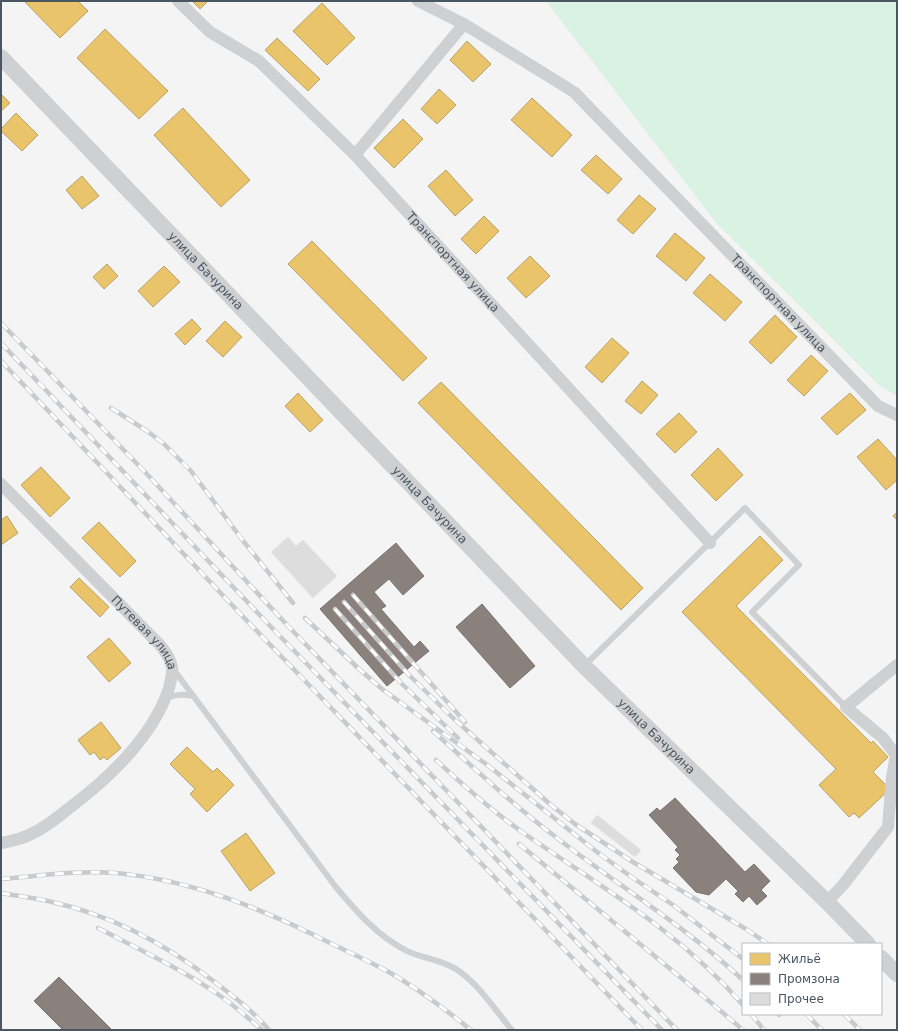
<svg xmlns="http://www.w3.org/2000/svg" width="898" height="1031" font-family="'DejaVu Sans',sans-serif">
<rect width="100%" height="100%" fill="#f4f4f4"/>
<!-- green -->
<path fill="#d9f2e3" d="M 546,1 L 897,1 L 897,396 L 881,387 L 717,224 Z"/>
<!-- homes -->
<g fill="#e9c46a" stroke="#b9a367">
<path d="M 24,1 L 78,1 L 88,11 L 60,38 Z"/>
<path d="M 192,1 L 208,1 L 200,9 Z"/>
<path d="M 322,3 L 355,38 L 327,65 L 293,31 Z"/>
<path d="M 105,29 L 168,91 L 139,119 L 77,58 Z"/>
<path d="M 277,38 L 320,79 L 308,91 L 265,50 Z"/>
<path d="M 467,41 L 491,64 L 473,82 L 450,60 Z"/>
<path d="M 439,89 L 456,105 L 437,124 L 421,109 Z"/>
<path d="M 1,94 L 10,103 L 1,111 Z"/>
<path d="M 532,98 L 572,135 L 552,157 L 511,120 Z"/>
<path d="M 183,108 L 250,180 L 221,207 L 154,135 Z"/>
<path d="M 16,113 L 38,135 L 22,151 L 1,131 L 1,129 Z"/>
<path d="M 403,119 L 423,139 L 394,168 L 374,148 Z"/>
<path d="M 596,155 L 622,179 L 608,194 L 581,170 Z"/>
<path d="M 446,170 L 473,200 L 455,216 L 428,186 Z"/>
<path d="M 82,176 L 99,196 L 82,209 L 66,190 Z"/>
<path d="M 639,195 L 656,209 L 633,234 L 617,220 Z"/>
<path d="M 484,216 L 499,231 L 476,254 L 461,239 Z"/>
<path d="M 675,233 L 705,258 L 686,281 L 656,256 Z"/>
<path d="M 312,241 L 427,358 L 403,381 L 288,264 Z"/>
<path d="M 530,256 L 550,276 L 526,298 L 507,278 Z"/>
<path d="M 107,264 L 118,276 L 104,289 L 93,277 Z"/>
<path d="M 164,266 L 180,282 L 153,307 L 138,291 Z"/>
<path d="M 710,274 L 742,302 L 725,321 L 693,293 Z"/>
<path d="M 775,315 L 797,337 L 771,364 L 749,342 Z"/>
<path d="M 192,319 L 201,329 L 185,345 L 175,334 Z"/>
<path d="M 225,321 L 242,337 L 223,357 L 206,341 Z"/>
<path d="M 612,338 L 629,353 L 602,383 L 585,367 Z"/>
<path d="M 811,355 L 828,371 L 804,396 L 787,380 Z"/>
<path d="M 642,381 L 658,395 L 641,414 L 625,401 Z"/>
<path d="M 441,382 L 643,588 L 621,610 L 418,403 Z"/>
<path d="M 298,393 L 323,420 L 310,432 L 285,406 Z"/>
<path d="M 850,393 L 866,410 L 837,435 L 821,418 Z"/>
<path d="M 679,413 L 697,432 L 675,453 L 656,434 Z"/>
<path d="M 878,439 L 897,460 L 897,480 L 886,490 L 857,457 Z"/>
<path d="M 718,448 L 743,475 L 716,501 L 691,475 Z"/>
<path d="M 41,467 L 70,498 L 50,517 L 21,485 Z"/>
<path d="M 897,512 L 897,520 L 893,516 Z"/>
<path d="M 7,516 L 18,533 L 1,545 L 1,520 Z"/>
<path d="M 99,522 L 136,561 L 120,577 L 82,538 Z"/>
<path d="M 760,536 L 783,560 L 736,606 L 871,743 L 873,741 L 888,757 L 873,772 L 890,789 L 859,818 L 854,813 L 849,817 L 819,785 L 836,769 L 682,612 Z"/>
<path d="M 79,578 L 109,607 L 100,617 L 70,587 Z"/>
<path d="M 109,638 L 131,663 L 109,682 L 87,657 Z"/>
<path d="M 101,722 L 121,748 L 107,760 L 104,757 L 100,760 L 94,752 L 90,755 L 78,740 Z"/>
<path d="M 187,747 L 213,772 L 217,768 L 234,785 L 207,812 L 190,794 L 195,789 L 170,764 Z"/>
<path d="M 246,833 L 275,873 L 250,891 L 221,851 Z"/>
</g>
<!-- industry -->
<g fill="#8a817c" stroke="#777474">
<path d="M 396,543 L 424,576 L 403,595 L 389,579 L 374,592 L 386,606 L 381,609 L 414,647 L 420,641 L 429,651 L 387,686 L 320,609 Z"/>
<path d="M 482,604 L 535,666 L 510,688 L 456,627 Z"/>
<path d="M 675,798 L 745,872 L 754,864 L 770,881 L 761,890 L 767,896 L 757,905 L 749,896 L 743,902 L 735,894 L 738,891 L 726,879 L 709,895 L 696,892 L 673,868 L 679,862 L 676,859 L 680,855 L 675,850 L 678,847 L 649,815 L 657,808 L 660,811 Z"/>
<path d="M 59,977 L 112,1030 L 63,1030 L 34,1001 Z"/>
</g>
<!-- building -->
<g fill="#ddddde" stroke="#e5e6e7">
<path d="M 288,537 L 296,546 L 303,540 L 337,576 L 313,598 L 271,552 Z"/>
<path d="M 597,815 L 641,850 L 635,857 L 591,823 Z"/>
</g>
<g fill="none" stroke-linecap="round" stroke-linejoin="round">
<!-- service -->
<g stroke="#ced0d2" stroke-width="6">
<path d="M 584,666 L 745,508 L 799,565 L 752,612 L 846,707"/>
<path d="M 174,670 L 335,886 C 356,911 377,936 407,951 C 424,959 444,960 459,971 C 480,986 495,1010 512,1030"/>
<path d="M 165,699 C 175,694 182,694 193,696"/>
</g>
<!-- minor -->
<g stroke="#ced0d2" stroke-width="12">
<path id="s1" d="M 178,1 L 210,32 L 259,61 L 355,155 L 710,543"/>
<path id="s2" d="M 418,1 L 464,24 L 574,92 L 878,406 L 897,415"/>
<path d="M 355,155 L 464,24"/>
<path id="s3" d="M 1,484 L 161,646 C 166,653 171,659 172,668 C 173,674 170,683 169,688 C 153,737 108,779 68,809 C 57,818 46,827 33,833 C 23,839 12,841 1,843"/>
<path d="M 827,902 L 843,885 L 888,827 L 892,777 L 896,755 L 883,738 L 846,707 L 897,665"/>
</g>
<!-- tertiary -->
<g stroke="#ced0d2" stroke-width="16">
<path id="s4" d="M 1,57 L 584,666 L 827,902 L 868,944"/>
<path d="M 881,958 L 897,974"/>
</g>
<defs>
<g id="rail">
<path d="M 1,323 L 145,472 L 289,627 L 677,1030"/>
<path d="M 1,343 L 274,630 L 662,1030"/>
<path d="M 1,361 L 251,625 L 642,1030"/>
<path d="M 111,408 L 147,431 L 163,443 L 191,471 L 244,542 L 293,603"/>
<path d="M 353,595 L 465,722"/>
<path d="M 344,602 L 409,675 L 453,718 L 551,805 L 575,824 L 633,862 L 746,929 L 768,944"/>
<path d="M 335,609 L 401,683 L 458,738"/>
<path d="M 305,618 L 358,668 L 382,689 L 486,764 L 597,852 L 633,878 L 673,905 L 743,959"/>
<path d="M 433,731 C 474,768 513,805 557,838 C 619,886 686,927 743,980"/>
<path d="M 436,760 C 464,786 493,812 525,834 C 603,888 680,932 743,1005"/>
<path d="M 519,844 L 709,1001 L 743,1030"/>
<path d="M 1,879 C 39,876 77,870 116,873 C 192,880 263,909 330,943 C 349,952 368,961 387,971 C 417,988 445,1009 471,1030"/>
<path d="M 1,893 C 18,896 35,898 52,902 C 111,915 165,944 212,980 C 232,995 253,1011 269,1030"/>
<path d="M 98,928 C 139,949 181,969 219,995 C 234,1005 248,1018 262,1030"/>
<path d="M 751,1014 L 764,1030"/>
<path d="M 778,1014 L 779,1015"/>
<path d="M 806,1014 L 822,1030"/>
<path d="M 844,1014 L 860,1030"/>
</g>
</defs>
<!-- rail casing -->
<use href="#rail" stroke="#c9cacc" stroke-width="4.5"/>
<!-- rail -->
<use href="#rail" stroke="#fff" stroke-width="3" stroke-dasharray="9" stroke-linecap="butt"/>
</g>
<g text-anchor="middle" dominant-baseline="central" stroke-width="4" stroke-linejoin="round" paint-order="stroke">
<!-- street labels -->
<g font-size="12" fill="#4a5661" stroke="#fff">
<text stroke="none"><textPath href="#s1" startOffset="381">Транспортная улица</textPath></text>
<text stroke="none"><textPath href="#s4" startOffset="296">улица Бачурина</textPath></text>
<text stroke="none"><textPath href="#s2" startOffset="475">Транспортная улица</textPath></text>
<text stroke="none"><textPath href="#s4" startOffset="620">улица Бачурина</textPath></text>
<text stroke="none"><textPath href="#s3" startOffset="207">Путевая улица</textPath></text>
<text stroke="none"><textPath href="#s4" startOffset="944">улица Бачурина</textPath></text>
</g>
</g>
<!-- border -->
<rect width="898" height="1031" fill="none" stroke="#4a5661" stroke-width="4"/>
<!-- legend -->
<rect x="742" y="943" width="140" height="72" fill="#ffffff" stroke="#b7bbc0"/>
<rect x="750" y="953" width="20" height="12" fill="#e9c46a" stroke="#b7bbc0"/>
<text x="778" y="963" font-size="12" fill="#4a5661">Жильё</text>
<rect x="750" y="973" width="20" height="12" fill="#8a817c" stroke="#b7bbc0"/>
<text x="778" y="983" font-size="12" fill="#4a5661">Промзона</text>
<rect x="750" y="993" width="20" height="12" fill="#ddddde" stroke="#b7bbc0"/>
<text x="778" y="1003" font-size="12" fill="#4a5661">Прочее</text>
</svg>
